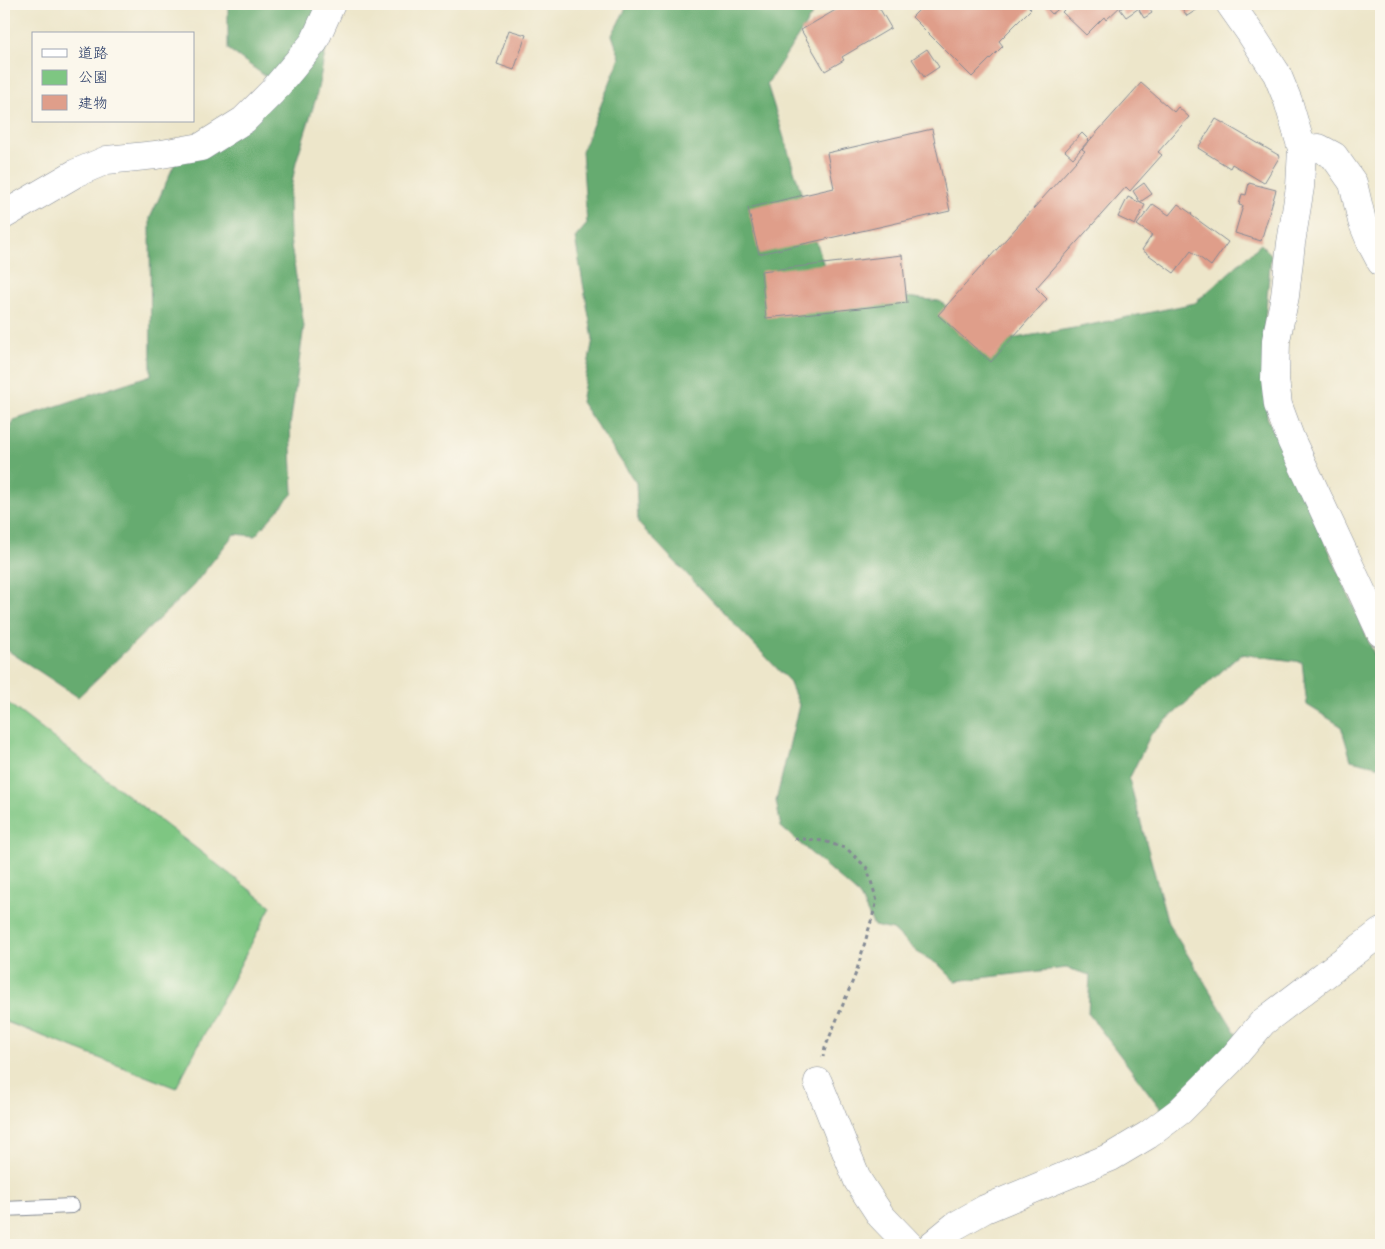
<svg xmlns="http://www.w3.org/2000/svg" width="1385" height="1249" font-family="Delius,'Klee One',sans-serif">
<rect width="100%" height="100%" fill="#fbf7ec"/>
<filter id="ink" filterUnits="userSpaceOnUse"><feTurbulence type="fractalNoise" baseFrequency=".02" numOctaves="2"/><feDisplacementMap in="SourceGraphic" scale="10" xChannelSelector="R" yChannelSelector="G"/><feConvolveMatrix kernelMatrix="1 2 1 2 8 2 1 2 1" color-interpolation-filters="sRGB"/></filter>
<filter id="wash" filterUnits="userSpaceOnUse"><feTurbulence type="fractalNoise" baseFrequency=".0096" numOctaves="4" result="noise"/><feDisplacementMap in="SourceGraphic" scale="20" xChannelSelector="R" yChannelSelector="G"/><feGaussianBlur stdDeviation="1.12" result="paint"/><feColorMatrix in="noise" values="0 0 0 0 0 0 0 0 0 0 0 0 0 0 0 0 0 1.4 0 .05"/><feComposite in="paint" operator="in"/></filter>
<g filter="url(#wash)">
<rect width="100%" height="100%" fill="#ede6ca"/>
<!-- green -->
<path fill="#7ec682" stroke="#4c7a70" d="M 4,700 L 271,906 L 176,1088 L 4,1021 Z"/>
<!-- forest -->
<g fill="#66ab70" stroke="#406d67">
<path d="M 228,4 L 335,4 L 316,98 L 296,162 L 289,199 L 290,239 L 304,326 L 290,426 L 293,493 L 255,536 L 234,534 L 193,586 L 78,697 L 4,648 L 4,444 L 14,420 L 151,375 L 150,218 L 175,163 L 273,93 L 265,76 L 228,49 Z"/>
<path d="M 628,4 L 819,4 L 767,84 L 831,288 L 939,301 L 998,341 L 1080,327 L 1195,303 L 1261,244 L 1271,254 L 1264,330 L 1267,417 L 1328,548 L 1381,670 L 1381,767 L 1351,760 L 1341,726 L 1307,705 L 1302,662 L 1241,654 L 1151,734 L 1129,779 L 1168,923 L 1237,1035 L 1177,1101 L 1161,1109 L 1088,1013 L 1090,975 L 1066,968 L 955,981 L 939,965 L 917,952 L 893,930 L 874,926 L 859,895 L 781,827 L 776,801 L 799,705 L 789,681 L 638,523 L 636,483 L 581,402 L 593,339 L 575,238 L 587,224 L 582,151 L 620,58 L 612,35 Z"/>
</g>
<g id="blocks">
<!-- building -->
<g fill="#df9e8a">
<path d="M 846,4 L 877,4 L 891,28 L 842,57 L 844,60 L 825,71 L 801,30 Z"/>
<path d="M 925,4 L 1026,4 L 1031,9 L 999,41 L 1003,46 L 972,77 L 912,17 Z"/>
<path d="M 1043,4 L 1058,4 L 1061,7 L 1052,14 Z"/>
<path d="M 1070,4 L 1123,4 L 1106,20 L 1104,17 L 1086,35 L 1062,12 Z"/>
<path d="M 1128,4 L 1145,4 L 1126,17 L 1120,9 Z"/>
<path d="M 1179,4 L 1206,4 L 1187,16 Z"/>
<path d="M 1147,5 L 1152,13 L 1144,18 L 1139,10 Z"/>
<path d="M 509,30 L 526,35 L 514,70 L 497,64 Z"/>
<path d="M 927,49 L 939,67 L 924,77 L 912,59 Z"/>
<path d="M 1141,83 L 1174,112 L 1178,107 L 1189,117 L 1158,152 L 1162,155 L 1130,191 L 1126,187 L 1036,288 L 1047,299 L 991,362 L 938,315 L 1085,151 L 1082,149 Z"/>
<path d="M 1216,119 L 1280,156 L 1264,183 L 1232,164 L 1230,168 L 1198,148 Z"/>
<path d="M 932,129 L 950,211 L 759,254 L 748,208 L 834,188 L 827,153 Z"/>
<path d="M 1082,133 L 1089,140 L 1073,158 L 1065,151 Z"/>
<path d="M 1144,183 L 1152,194 L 1140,202 L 1133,191 Z"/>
<path d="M 1249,183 L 1276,190 L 1261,241 L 1235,233 L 1243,206 L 1239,205 L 1242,194 L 1246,195 Z"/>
<path d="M 1128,197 L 1145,205 L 1135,225 L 1118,217 Z"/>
<path d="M 1153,204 L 1169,215 L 1178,204 L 1192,214 L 1191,215 L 1228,242 L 1211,266 L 1191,251 L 1174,273 L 1142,250 L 1152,235 L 1137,225 Z"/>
<path d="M 902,255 L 907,303 L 766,318 L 761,271 Z"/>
</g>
</g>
</g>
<g filter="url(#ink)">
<use href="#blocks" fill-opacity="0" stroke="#848a94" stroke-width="1"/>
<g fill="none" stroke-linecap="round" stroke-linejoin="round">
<defs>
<path id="service" d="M 4,1209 L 72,1206"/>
<g id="minor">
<path d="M 4,215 L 76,173 L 107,160 L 156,155 L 201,147 L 244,120 L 272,92 L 314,42 L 331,4"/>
<path d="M 818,1082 L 858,1181 L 881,1216 L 909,1245"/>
</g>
<g id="tertiary">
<path d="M 1230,4 L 1251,34 L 1277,74 L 1288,101 L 1302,149 L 1300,187 L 1291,243 L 1285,296 L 1276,340 L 1275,379 L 1278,405 L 1291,440 L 1381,633"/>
<path d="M 1302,149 L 1319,148 L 1334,156 L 1353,183 L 1362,221 L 1372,245 L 1381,262"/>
<path d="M 932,1245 L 955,1226 L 985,1209 L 1111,1157 L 1148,1135 L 1180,1111 L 1230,1061 L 1263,1022 L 1381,932"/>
</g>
</defs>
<!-- service casing -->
<use href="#service" stroke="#848a94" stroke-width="16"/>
<!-- minor casing -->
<use href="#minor" stroke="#848a94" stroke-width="29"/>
<!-- tertiary casing -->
<use href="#tertiary" stroke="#848a94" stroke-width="29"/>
<!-- path -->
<path stroke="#848a94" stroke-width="3" stroke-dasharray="4 4" stroke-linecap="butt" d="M 794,838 L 824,841 L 847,849 L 867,868 L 877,901 L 856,973 L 825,1048 L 823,1057"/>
<!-- service -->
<use href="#service" stroke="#fff" stroke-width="14"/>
<!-- minor -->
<use href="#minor" stroke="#fff" stroke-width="28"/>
<!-- tertiary -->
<use href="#tertiary" stroke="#fff" stroke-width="28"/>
</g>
</g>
<!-- margin -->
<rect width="1385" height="1249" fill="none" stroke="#fbf7ec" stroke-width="20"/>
<!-- legend -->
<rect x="32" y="32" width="162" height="90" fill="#fbf7ec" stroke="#a1a7b3"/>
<rect x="42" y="49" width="25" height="8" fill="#ffffff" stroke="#a1a7b3"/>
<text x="78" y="58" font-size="15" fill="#1b2f5e">道路</text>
<rect x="42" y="70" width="25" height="15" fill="#7ec682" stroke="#a1a7b3"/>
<text x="78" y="82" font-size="15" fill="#1b2f5e">公園</text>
<rect x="42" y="95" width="25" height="15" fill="#df9e8a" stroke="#a1a7b3"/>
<text x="78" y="108" font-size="15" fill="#1b2f5e">建物</text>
</svg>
